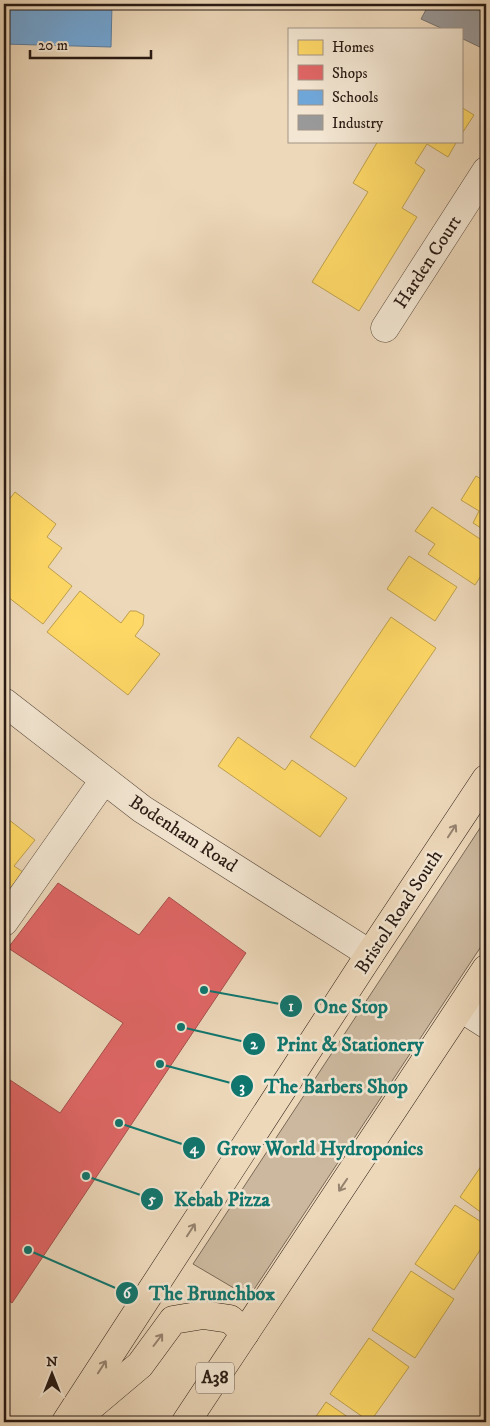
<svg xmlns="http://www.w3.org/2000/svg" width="490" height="1426" font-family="'IM FELL DW Pica',serif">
<rect width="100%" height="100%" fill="#edd8ba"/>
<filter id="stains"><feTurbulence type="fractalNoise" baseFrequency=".004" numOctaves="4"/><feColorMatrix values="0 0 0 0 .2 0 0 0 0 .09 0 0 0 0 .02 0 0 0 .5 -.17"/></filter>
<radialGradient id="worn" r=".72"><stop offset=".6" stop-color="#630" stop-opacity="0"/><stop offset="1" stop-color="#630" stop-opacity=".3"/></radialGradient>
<!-- green -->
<path fill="#ccb89e" stroke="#7a6958" d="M 486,819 L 486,939 L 249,1297 L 193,1264 Z"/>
<!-- homes -->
<g fill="#ffd966" stroke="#bfa04d">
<path d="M 461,107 L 474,115 L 461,135 Z"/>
<path d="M 378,141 L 457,141 L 448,157 L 427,144 L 415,163 L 425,170 L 402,208 L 417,217 L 359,311 L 312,282 L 368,192 L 353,183 Z"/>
<path d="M 476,476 L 486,482 L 486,531 L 473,523 L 479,511 L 461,500 Z"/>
<path d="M 15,492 L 56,524 L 47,537 L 62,548 L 48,567 L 72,586 L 43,624 L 4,594 L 4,506 Z"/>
<path d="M 432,507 L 486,543 L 486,568 L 475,585 L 428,554 L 435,544 L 415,531 Z"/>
<path d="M 409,556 L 457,587 L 435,621 L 387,589 Z"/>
<path d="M 80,591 L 121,623 L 130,611 L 136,611 L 144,615 L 143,625 L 135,636 L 160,654 L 128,695 L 47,632 Z"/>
<path d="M 391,617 L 436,648 L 355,767 L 310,737 Z"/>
<path d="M 238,737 L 285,770 L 292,760 L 347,798 L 320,837 L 218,766 Z"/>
<path d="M 4,816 L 35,840 L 14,866 L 23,872 L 4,896 Z"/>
<path d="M 486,1159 L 486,1216 L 460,1197 Z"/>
<path d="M 455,1205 L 486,1225 L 486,1241 L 454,1290 L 415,1264 Z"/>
<path d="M 411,1271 L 454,1299 L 415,1358 L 372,1330 Z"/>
<path d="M 369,1338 L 409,1367 L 370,1422 L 330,1394 Z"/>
<path d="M 326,1402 L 355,1422 L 312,1422 Z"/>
</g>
<!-- shops -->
<path fill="#e06666" stroke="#a94f4d" d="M 58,883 L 139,935 L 169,897 L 246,953 L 12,1303 L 4,1297 L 4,1076 L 60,1113 L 123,1023 L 8,948 Z"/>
<!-- schools -->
<path fill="#6fa8dc" stroke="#5a7da0" d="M 4,4 L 112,4 L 111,47 L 4,44 Z"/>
<!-- industry -->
<path fill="#999" stroke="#777371" d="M 429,4 L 466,4 L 486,13 L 486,50 L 461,38 L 461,29 L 443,29 L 421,19 Z"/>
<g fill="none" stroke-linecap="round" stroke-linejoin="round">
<defs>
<g id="minor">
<path d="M 385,328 L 486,171"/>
<path d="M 4,702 L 142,809 L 370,954"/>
<path d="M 4,922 L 104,780"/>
<path d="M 461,1008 L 486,1024"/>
</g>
<g id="highway">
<path d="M 83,1413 L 140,1365 L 173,1320 L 203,1315 L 230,1319 L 245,1333"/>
<path d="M 66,1422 L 370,954 L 486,779"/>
<path d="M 186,1422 L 486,969"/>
</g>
</defs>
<!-- minor casing -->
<use href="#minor" stroke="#5a4a3d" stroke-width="29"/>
<!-- highway casing -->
<use href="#highway" stroke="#291a13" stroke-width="29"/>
<!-- minor -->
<use href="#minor" stroke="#f3e6d2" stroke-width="28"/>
<!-- highway -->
<use href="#highway" stroke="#edd8ba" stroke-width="28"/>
</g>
<!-- one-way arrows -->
<defs><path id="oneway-shaft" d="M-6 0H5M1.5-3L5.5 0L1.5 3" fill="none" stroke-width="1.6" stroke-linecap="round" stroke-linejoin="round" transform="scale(1.25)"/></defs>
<g stroke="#95826f">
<use href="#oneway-shaft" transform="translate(452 831) rotate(-57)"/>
<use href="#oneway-shaft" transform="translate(343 1185) rotate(124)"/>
<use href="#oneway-shaft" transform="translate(191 1230) rotate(-57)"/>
<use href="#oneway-shaft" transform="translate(158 1340) rotate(-53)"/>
<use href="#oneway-shaft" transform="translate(102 1367) rotate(-57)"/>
</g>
<g text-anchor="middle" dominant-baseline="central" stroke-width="5" stroke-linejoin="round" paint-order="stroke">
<!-- shield labels -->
<rect fill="#f3e6d2" stroke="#66574c" stroke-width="1" x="196" y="1362.5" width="38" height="31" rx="4"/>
<g font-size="18" font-weight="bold" fill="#291a13">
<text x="215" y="1378">A38</text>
</g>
<!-- street labels -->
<g font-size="19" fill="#291a13" stroke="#f3e6d2">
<text transform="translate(428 262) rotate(-57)">Harden Court</text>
<text transform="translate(183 834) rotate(33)">Bodenham Road</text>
<text transform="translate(399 912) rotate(-57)">Bristol Road South</text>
</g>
</g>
<!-- callouts -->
<path fill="none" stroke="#0f766e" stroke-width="2" d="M204 990L291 1006M181 1027L254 1044M160 1064L242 1086M119 1123L194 1148M86 1176L152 1199M28 1250L127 1293"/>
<g fill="#0f766e" stroke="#f3e6d2" stroke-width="2">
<circle cx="204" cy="990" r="5"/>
<circle cx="181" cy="1027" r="5"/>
<circle cx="160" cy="1064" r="5"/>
<circle cx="119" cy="1123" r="5"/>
<circle cx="86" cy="1176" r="5"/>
<circle cx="28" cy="1250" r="5"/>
<circle cx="291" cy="1006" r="12"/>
<circle cx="254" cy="1044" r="12"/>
<circle cx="242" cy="1086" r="12"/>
<circle cx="194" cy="1148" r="12"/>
<circle cx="152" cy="1199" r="12"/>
<circle cx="127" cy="1293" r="12"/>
</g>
<g font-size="15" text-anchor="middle" font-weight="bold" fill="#fff">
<text x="291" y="1011">1</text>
<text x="254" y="1049">2</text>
<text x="242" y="1092">3</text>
<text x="194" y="1153">4</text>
<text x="152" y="1204">5</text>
<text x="127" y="1298">6</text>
</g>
<g font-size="20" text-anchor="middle" font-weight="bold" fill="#0f766e" stroke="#f3e6d2" stroke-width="5" stroke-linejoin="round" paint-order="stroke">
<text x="351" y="1013">One Stop</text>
<text x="350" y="1051">Print &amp; Stationery</text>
<text x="336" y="1093">The Barbers Shop</text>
<text x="320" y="1155">Grow World Hydroponics</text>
<text x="222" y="1206">Kebab Pizza</text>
<text x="212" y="1300">The Brunchbox</text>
</g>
<!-- margin -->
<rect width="490" height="1426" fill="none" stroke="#edd8ba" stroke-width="20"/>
<rect x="5" y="5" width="480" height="1416" fill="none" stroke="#291a13" stroke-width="2.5"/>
<rect x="10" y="10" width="470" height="1406" fill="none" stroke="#291a13"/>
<!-- legend -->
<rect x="288" y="28" width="175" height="115" fill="#f3e6d2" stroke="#a29486"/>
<rect x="298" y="40" width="25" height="15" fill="#ffd966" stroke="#a29486"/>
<text x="332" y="52" font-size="15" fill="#291a13">Homes</text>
<rect x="298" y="65" width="25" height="15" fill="#e06666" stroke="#a29486"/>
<text x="332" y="78" font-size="15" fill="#291a13">Shops</text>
<rect x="298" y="90" width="25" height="15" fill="#6fa8dc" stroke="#a29486"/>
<text x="332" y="102" font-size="15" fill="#291a13">Schools</text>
<rect x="298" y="115" width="25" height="15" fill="#999999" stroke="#a29486"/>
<text x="332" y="128" font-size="15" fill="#291a13">Industry</text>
<!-- north arrow -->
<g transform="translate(52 1374)" stroke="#f3e6d2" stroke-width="4" paint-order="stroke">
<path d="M0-4L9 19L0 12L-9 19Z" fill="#291a13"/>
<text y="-8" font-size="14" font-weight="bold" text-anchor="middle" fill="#291a13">N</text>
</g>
<!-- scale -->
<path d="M30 50v8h121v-8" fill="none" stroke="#291a13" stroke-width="2.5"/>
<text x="38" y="50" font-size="15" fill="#291a13" stroke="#f3e6d2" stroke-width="4" paint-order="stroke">20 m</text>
<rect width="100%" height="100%" filter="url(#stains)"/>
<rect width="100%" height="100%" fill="url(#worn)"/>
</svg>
